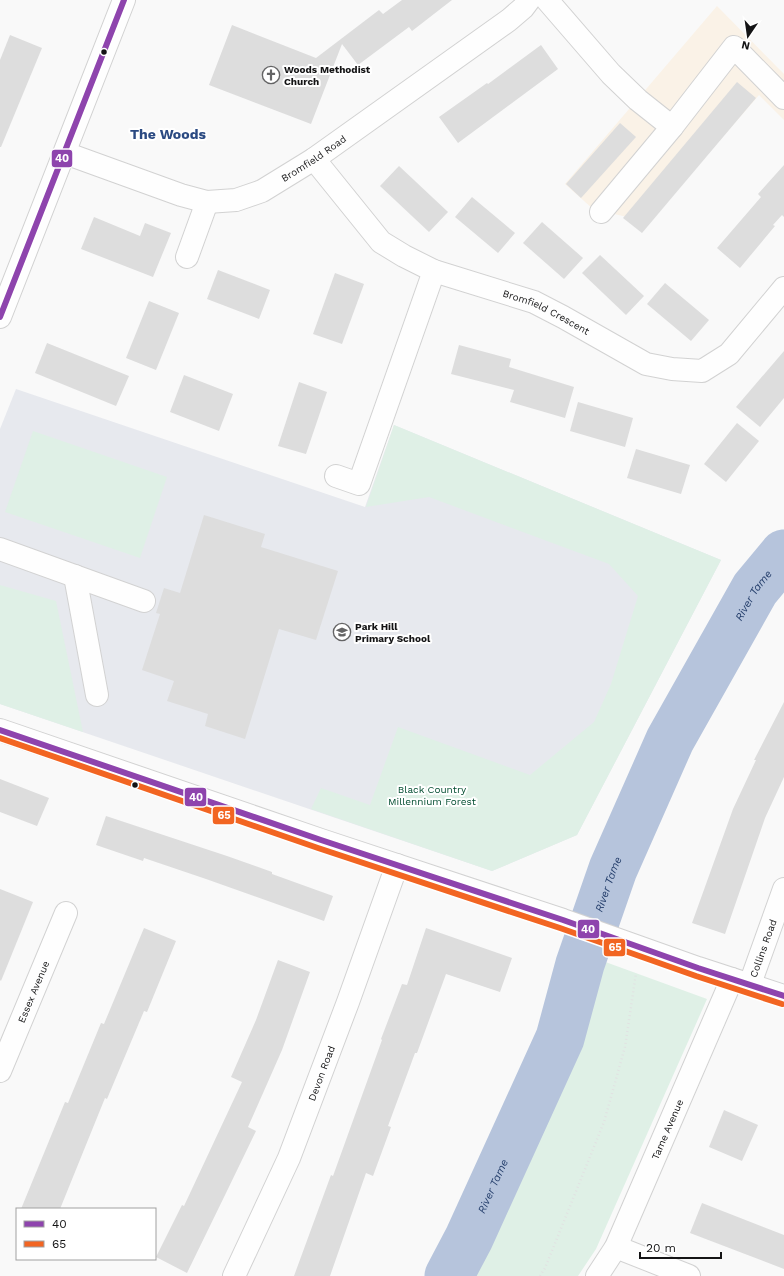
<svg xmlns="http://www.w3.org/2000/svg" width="784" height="1276" font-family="'Work Sans',sans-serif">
<rect width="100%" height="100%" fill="#f9f9f9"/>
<!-- built -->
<path fill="#e7e9ee" d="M 16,389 L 365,507 L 394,425 L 721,560 L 577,835 L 492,871 L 0,704 L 0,429 Z"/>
<!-- industrial -->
<path fill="#faf2e7" d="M 717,6 L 784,74 L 784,120 L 759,95 L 643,229 L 627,217 L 593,209 L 565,184 Z"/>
<!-- green -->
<g fill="#dff0e6">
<path d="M 394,425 L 721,560 L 577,835 L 492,871 L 311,809 L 321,788 L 370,805 L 398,727 L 530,775 L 594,722 L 611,684 L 638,596 L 609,564 L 429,497 L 366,507 Z"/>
<path d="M 33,431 L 167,477 L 140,558 L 5,512 Z"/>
<path d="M 0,585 L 56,601 L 83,732 L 0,704 Z"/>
<path d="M 600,960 L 707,999 L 596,1249 L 578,1276 L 461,1276 L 583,1020 Z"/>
</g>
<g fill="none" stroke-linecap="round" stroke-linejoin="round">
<!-- river -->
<path stroke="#b6c4dc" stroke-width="49" id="s1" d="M 449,1276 L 469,1238 L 560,1038 L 580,964 L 613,869 L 670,740 L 755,589 L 784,554"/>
</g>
<!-- building -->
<g fill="#ddd">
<path d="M 402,0 L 452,0 L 412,31 L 409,27 L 358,65 L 342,44 L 311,124 L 209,85 L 232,25 L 316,58 L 379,10 L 383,14 Z"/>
<path d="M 10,35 L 42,48 L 1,147 L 0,147 L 0,60 Z"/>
<path d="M 541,45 L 558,69 L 458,143 L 439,117 L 487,83 L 488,84 Z"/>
<path d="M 737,82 L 756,98 L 642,233 L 623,218 Z"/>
<path d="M 620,123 L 636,137 L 581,198 L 566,184 Z"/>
<path d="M 784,165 L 784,217 L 782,215 L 773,225 L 775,226 L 740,268 L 717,248 L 761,197 L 758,194 Z"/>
<path d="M 399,166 L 448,212 L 429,232 L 380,186 Z"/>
<path d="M 472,197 L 515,233 L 498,253 L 455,217 Z"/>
<path d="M 94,217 L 140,236 L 145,223 L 171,233 L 153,277 L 81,249 Z"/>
<path d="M 542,222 L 583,258 L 564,279 L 523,243 Z"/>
<path d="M 600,255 L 644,296 L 626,315 L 582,273 Z"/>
<path d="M 218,270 L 270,290 L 259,319 L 207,299 Z"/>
<path d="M 335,273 L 364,284 L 342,344 L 313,334 Z"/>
<path d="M 665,283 L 709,320 L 691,341 L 647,304 Z"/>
<path d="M 149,301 L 179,313 L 156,370 L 126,358 Z"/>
<path d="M 47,343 L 129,376 L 116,406 L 35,373 Z"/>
<path d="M 459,345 L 511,359 L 509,367 L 574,387 L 565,418 L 510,402 L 514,390 L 451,374 Z"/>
<path d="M 784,351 L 784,398 L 760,427 L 736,407 Z"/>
<path d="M 184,375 L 233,394 L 219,431 L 170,412 Z"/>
<path d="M 299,382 L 327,392 L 306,454 L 278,446 Z"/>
<path d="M 578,402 L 633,418 L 625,447 L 570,431 Z"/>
<path d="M 737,423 L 759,441 L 726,482 L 704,464 Z"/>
<path d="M 636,449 L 690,465 L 681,494 L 627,478 Z"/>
<path d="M 204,515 L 265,534 L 261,547 L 338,571 L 316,640 L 279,629 L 245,739 L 205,726 L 208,714 L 167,701 L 174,681 L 142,670 L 160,614 L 156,613 L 164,588 L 180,593 Z"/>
<path d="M 784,702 L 784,777 L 765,818 L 725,934 L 692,923 L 733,809 L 756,760 L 754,760 Z"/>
<path d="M 0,779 L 49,798 L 37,826 L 0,812 Z"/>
<path d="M 106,816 L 227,856 L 272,872 L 272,874 L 333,896 L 324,921 L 206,879 L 144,858 L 143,861 L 96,845 Z"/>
<path d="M 0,889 L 33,902 L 1,981 L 0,980 Z"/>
<path d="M 144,928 L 176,941 L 147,1012 L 144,1011 L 107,1099 L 105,1098 L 60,1209 L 21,1209 L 65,1102 L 68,1103 L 101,1023 L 104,1024 Z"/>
<path d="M 426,928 L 512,958 L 500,992 L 446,974 L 417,1053 L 415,1053 L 388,1126 L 391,1127 L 373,1176 L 366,1173 L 330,1276 L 294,1276 L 331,1175 L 333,1176 L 382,1040 L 381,1039 L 402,984 L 407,985 Z"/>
<path d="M 278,960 L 310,972 L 282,1050 L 248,1127 L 256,1131 L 226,1193 L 187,1273 L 156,1257 L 182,1205 L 184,1206 L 242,1082 L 231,1077 L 256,1020 Z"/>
<path d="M 724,1110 L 758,1125 L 742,1161 L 709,1147 Z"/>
<path d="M 702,1203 L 784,1235 L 784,1269 L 690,1233 Z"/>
</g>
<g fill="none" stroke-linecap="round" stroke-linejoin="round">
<defs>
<g id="minor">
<path d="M 547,0 L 611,74 L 638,100 L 672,127 L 734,47 L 784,98"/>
<path id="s2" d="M 65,153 L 181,195 L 207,202 L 236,200 L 262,191 L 314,159 L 509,20 L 523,8 L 529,0"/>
<path id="s3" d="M 314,159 L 381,242 L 404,256 L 434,271 L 534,302 L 563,317 L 646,364 L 672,369 L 702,371 L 729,354 L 784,288"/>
<path d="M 601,212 L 672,127"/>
<path d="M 187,257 L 207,202"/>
<path d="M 0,317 L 124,0"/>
<path d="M 336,476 L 359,484 L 434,271"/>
<path d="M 0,549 L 144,601"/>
<path d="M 75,576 L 97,695"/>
<path d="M 0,730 L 321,840 L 563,920 L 698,968 L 784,996"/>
<path id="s4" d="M 750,984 L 784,889"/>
<path id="s5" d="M 0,1071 L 66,913"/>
<path d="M 616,1247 L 689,1276"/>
<path id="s6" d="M 234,1276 L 289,1158 L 348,1002 L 397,865"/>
<path id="s7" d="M 597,1276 L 616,1247 L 732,979"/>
</g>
</defs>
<!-- minor casing -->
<use href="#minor" stroke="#d2d2d2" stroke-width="24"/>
<!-- path -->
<path stroke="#e1e2e2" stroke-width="2.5" stroke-dasharray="1 3" stroke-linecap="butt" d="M 540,1276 L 545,1268 L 604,1122 L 625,1047 L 636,973"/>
<!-- minor -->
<use href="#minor" stroke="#fefefe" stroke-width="22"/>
<defs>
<g id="bus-1">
<path d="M 0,317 L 124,0"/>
<path d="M 0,730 L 321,840 L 563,920 L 698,968 L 784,996"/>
</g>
<path id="bus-2" d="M 0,738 L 318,848 L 560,928 L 696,976 L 782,1004"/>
</defs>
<!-- bus-1 casing -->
<use href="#bus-1" stroke="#fff" stroke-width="9"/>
<!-- bus-2 casing -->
<use href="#bus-2" stroke="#fff" stroke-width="9"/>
<!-- bus-1 -->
<use href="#bus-1" stroke="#8e44ad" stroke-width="6"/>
<!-- bus-2 -->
<use href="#bus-2" stroke="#f26522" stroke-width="6"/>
</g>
<!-- icons -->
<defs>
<symbol id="church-ring" viewBox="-11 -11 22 22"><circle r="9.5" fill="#fff" stroke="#646465" stroke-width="1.5"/><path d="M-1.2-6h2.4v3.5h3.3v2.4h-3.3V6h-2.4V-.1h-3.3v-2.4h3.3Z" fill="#646465"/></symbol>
<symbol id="school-ring" viewBox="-11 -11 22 22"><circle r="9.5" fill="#fff" stroke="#646465" stroke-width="1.5"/><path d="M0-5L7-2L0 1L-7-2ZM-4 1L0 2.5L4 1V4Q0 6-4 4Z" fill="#646465"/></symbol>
</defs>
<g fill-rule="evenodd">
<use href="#church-ring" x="261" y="65" width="20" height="20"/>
<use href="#school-ring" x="332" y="622" width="20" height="20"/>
</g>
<!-- markers -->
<g fill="#141415" stroke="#fff" stroke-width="1.5">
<circle cx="104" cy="52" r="3.5"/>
<circle cx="135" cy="785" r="3.5"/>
</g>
<g text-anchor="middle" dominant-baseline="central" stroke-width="4" stroke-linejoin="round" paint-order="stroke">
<!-- poi labels -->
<g font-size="10" font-weight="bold" fill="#141415" stroke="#fff" text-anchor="start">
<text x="284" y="69">Woods Methodist<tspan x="284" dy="12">Church</tspan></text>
<text x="355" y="626">Park Hill<tspan x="355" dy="12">Primary School</tspan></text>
</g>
<!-- street labels -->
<g font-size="10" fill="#141415" stroke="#fff">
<text stroke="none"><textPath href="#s2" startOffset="268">Bromfield Road</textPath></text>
<text stroke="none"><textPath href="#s3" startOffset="287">Bromfield Crescent</textPath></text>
<text stroke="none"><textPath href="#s4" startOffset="38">Collins Road</textPath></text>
<text stroke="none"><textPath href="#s5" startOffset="86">Essex Avenue</textPath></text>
<text stroke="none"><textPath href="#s6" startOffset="221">Devon Road</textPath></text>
<text stroke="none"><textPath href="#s7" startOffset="163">Tame Avenue</textPath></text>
</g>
<!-- park labels -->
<g font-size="10" fill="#004c2f" stroke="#fff">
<text x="432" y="789">Black Country<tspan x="432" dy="12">Millennium Forest</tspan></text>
</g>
<!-- water labels -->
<g font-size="11" font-style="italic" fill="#253f6c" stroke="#fff">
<text stroke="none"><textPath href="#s1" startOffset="748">River Tame</textPath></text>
<text stroke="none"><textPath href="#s1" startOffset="424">River Tame</textPath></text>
<text stroke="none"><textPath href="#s1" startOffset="100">River Tame</textPath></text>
</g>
<!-- district labels -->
<g font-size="14" font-weight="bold" fill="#2b4a82" stroke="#fff">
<text x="168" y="134">The Woods</text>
</g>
</g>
<g stroke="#fff" stroke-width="1.5">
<rect x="51" y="149" width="22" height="19" rx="4" fill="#8e44ad"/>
<rect x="184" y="787" width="23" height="20" rx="4" fill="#8e44ad"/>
<rect x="212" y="806" width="23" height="19" rx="4" fill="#f26522"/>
<rect x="577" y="919" width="23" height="20" rx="4" fill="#8e44ad"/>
<rect x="603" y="938" width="23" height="19" rx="4" fill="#f26522"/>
</g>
<g font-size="11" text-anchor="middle" font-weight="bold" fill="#fff">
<text x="62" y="162">40</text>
<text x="196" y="801">40</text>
<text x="224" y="819">65</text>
<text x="588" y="933">40</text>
<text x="615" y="951">65</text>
</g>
<!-- legend -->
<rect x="16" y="1208" width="140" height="52" fill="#ffffff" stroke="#a1a1a1"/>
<rect x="24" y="1221" width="20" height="6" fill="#8e44ad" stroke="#a1a1a1"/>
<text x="52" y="1228" font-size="12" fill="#141415">40</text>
<rect x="24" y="1241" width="20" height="6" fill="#f26522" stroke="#a1a1a1"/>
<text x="52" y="1248" font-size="12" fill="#141415">65</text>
<!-- north arrow -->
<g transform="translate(748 36) rotate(193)" stroke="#ffffff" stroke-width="3" paint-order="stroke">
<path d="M0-3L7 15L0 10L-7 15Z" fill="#141415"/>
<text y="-6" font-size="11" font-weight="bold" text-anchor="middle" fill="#141415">N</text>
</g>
<!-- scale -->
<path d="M640 1252v6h81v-6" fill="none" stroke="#141415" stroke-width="2"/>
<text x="646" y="1252" font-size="12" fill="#141415" stroke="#ffffff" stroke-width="3" paint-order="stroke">20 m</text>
</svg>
